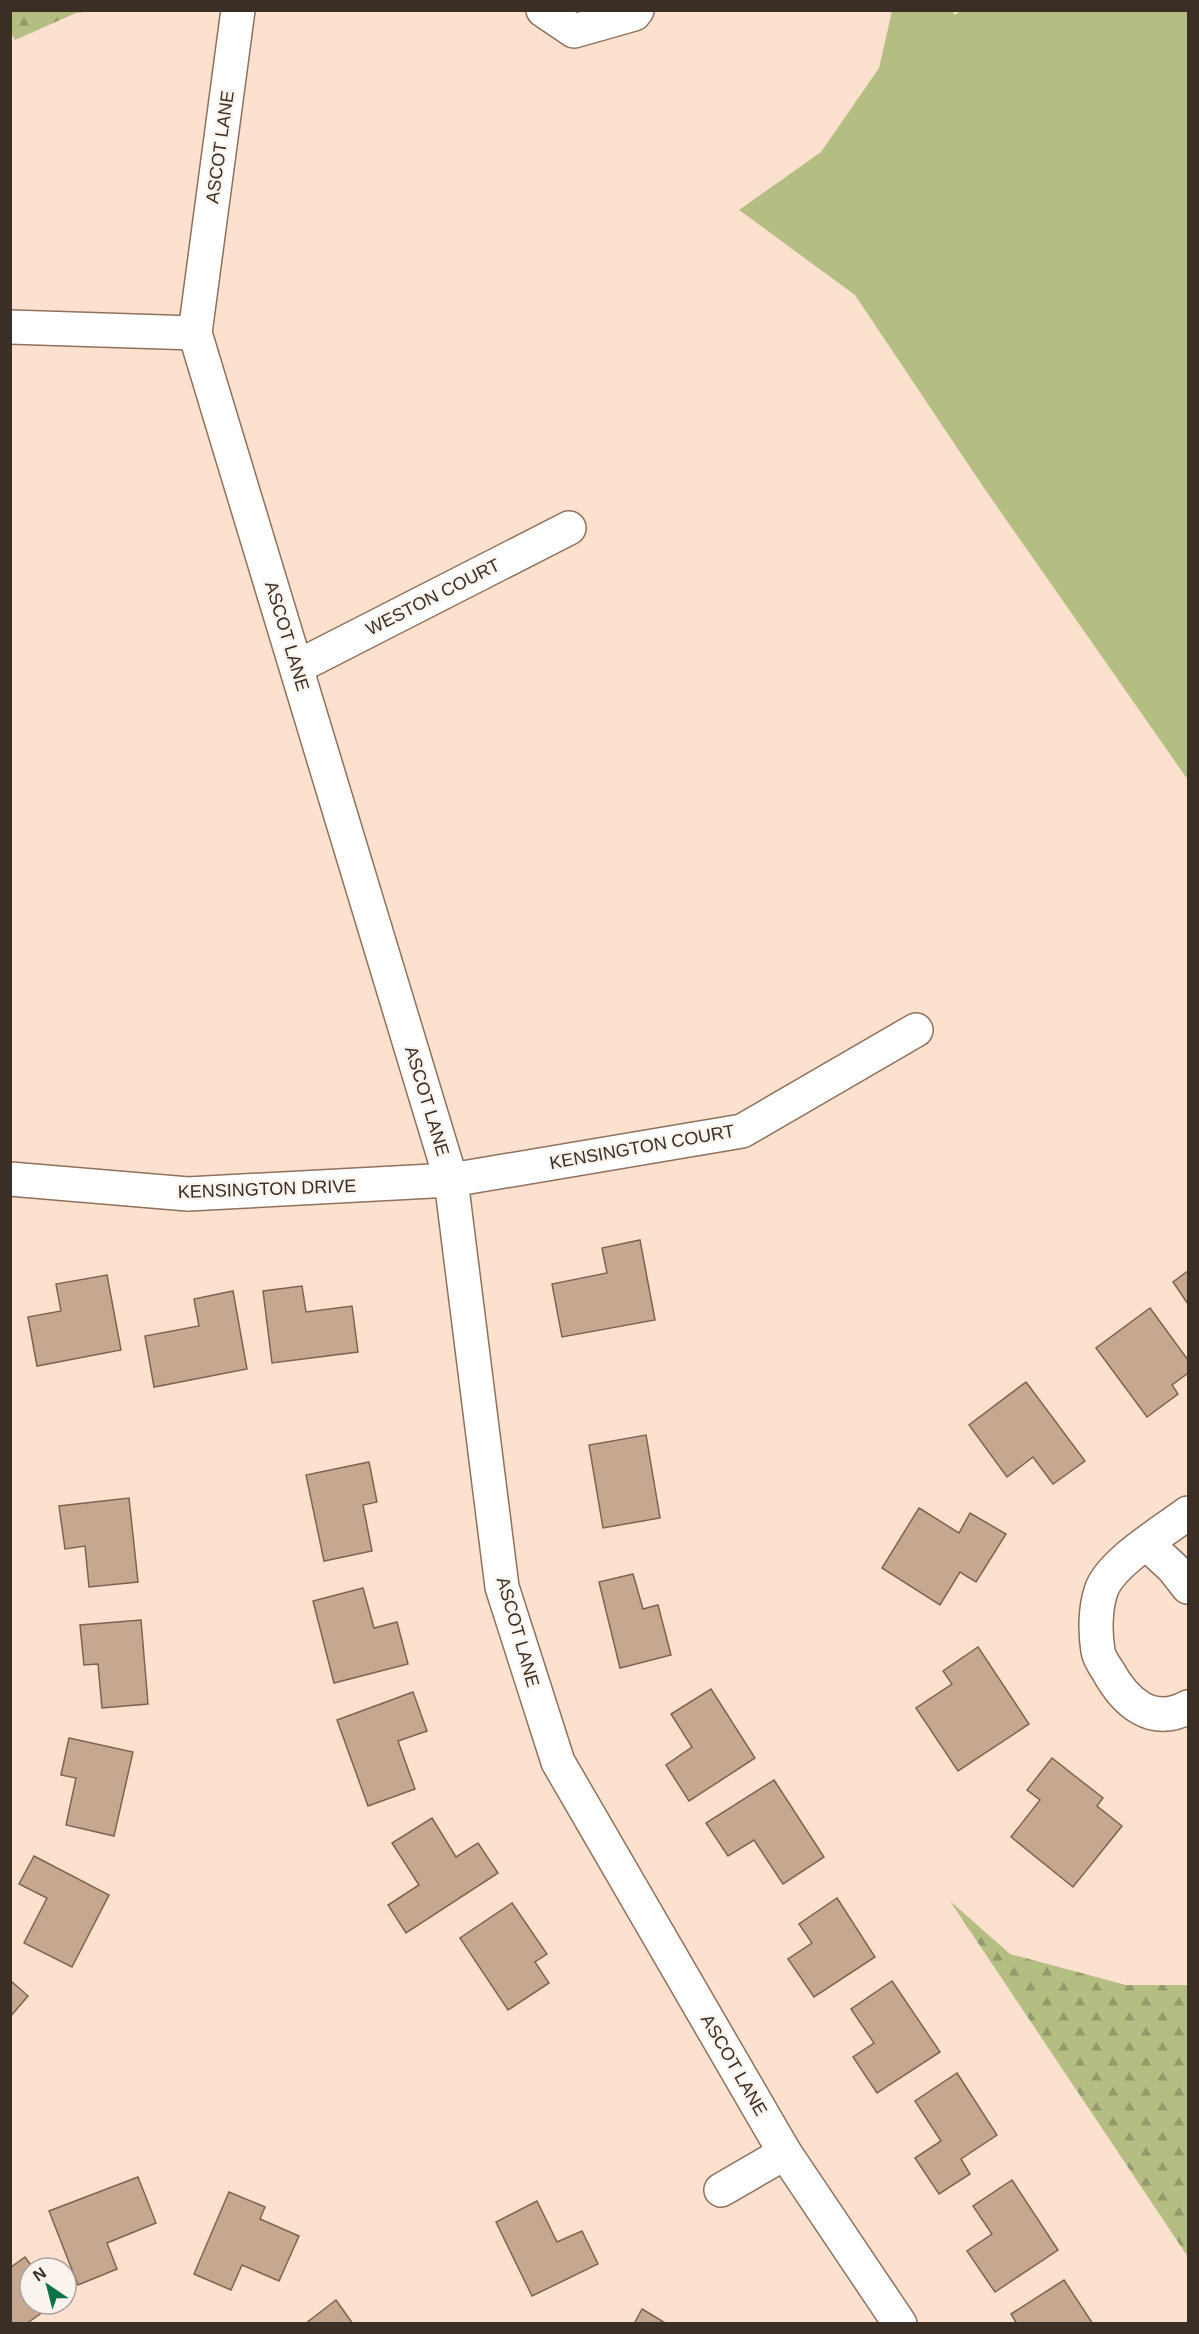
<svg xmlns="http://www.w3.org/2000/svg" width="1199" height="2334" font-family="Helvetica,sans-serif">
<defs>
<pattern id="forest-firs" width="22" height="20" patternUnits="userSpaceOnUse" patternTransform="scale(1.5)"><rect width="22" height="20" fill="#b5be82"/><path d="M5 1l3.5 6h-7zM16 11l3.5 6h-7z" fill="#949b6a"/></pattern>
</defs>
<rect width="100%" height="100%" fill="#fce1cf"/>
<!-- grass -->
<path fill="#b5be82" d="M 961,10 L 1188,11 L 1188,780 L 984,488 L 855,295 L 739,210 L 821,152 L 879,68 L 892,11 L 952,11 L 955,15 Z"/>
<!-- forest -->
<g fill="url(#forest-firs)">
<path d="M 10,11 L 11,10 L 95,11 L 76,13 L 15,40 L 11,33 Z"/>
<path d="M 950,1901 L 1010,1954 L 1126,1985 L 1188,1985 L 1188,2257 Z"/>
</g>
<!-- building -->
<g fill="#c6a790" stroke="#80634e" stroke-width="1.5">
<path d="M 640,1240 L 655,1320 L 562,1337 L 552,1284 L 607,1273 L 602,1248 Z"/>
<path d="M 1188,1271 L 1188,1304 L 1173,1282 Z"/>
<path d="M 107,1275 L 121,1350 L 37,1366 L 28,1317 L 61,1311 L 56,1284 Z"/>
<path d="M 302,1286 L 306,1312 L 352,1306 L 358,1352 L 272,1363 L 263,1291 Z"/>
<path d="M 233,1291 L 247,1369 L 154,1387 L 145,1336 L 199,1326 L 194,1299 Z"/>
<path d="M 1150,1308 L 1188,1360 L 1188,1373 L 1172,1385 L 1178,1394 L 1147,1417 L 1096,1348 Z"/>
<path d="M 1026,1382 L 1085,1461 L 1053,1484 L 1033,1457 L 1007,1477 L 969,1425 Z"/>
<path d="M 646,1435 L 660,1518 L 603,1528 L 589,1445 Z"/>
<path d="M 369,1462 L 377,1502 L 363,1505 L 372,1551 L 324,1561 L 306,1475 Z"/>
<path d="M 129,1498 L 138,1582 L 89,1587 L 85,1546 L 65,1549 L 59,1506 Z"/>
<path d="M 919,1508 L 959,1533 L 970,1513 L 1006,1534 L 976,1582 L 960,1572 L 940,1605 L 882,1568 Z"/>
<path d="M 633,1574 L 643,1609 L 658,1605 L 671,1655 L 620,1668 L 599,1582 Z"/>
<path d="M 363,1588 L 374,1628 L 397,1622 L 408,1664 L 334,1683 L 313,1601 Z"/>
<path d="M 141,1620 L 148,1704 L 102,1708 L 98,1664 L 84,1665 L 80,1625 Z"/>
<path d="M 978,1647 L 1029,1724 L 958,1771 L 916,1708 L 952,1684 L 943,1671 Z"/>
<path d="M 711,1689 L 755,1758 L 689,1801 L 666,1765 L 692,1747 L 671,1714 Z"/>
<path d="M 413,1692 L 427,1731 L 398,1741 L 415,1789 L 368,1806 L 337,1720 Z"/>
<path d="M 69,1738 L 133,1752 L 114,1836 L 66,1825 L 76,1778 L 61,1775 Z"/>
<path d="M 1052,1758 L 1103,1798 L 1097,1806 L 1122,1826 L 1073,1887 L 1011,1837 L 1040,1800 L 1027,1790 Z"/>
<path d="M 774,1780 L 824,1857 L 783,1884 L 754,1840 L 728,1856 L 706,1823 Z"/>
<path d="M 432,1818 L 456,1857 L 478,1843 L 498,1873 L 406,1933 L 388,1905 L 419,1885 L 392,1843 Z"/>
<path d="M 34,1856 L 109,1895 L 72,1967 L 24,1943 L 47,1898 L 19,1884 Z"/>
<path d="M 837,1898 L 875,1957 L 814,1997 L 788,1959 L 812,1943 L 799,1924 Z"/>
<path d="M 512,1903 L 547,1954 L 535,1962 L 549,1983 L 508,2010 L 460,1938 Z"/>
<path d="M 10,1980 L 28,1996 L 10,2017 Z"/>
<path d="M 892,1981 L 940,2052 L 877,2093 L 853,2057 L 874,2043 L 851,2009 Z"/>
<path d="M 957,2073 L 997,2135 L 961,2159 L 970,2174 L 939,2194 L 915,2158 L 941,2141 L 915,2101 Z"/>
<path d="M 138,2177 L 156,2223 L 107,2243 L 117,2269 L 78,2285 L 49,2211 Z"/>
<path d="M 1012,2180 L 1058,2250 L 995,2292 L 967,2251 L 992,2234 L 973,2206 Z"/>
<path d="M 229,2192 L 265,2207 L 260,2219 L 299,2236 L 279,2281 L 242,2265 L 231,2290 L 194,2274 Z"/>
<path d="M 537,2201 L 557,2242 L 582,2231 L 598,2264 L 532,2296 L 496,2222 Z"/>
<path d="M 25,2257 L 33,2268 L 30,2268 L 30,2304 L 54,2304 L 26,2324 L 10,2324 L 10,2268 Z"/>
<path d="M 1064,2280 L 1093,2324 L 1017,2324 L 1011,2314 Z"/>
<path d="M 336,2300 L 353,2324 L 305,2324 Z"/>
<path d="M 642,2309 L 667,2324 L 634,2324 Z"/>
</g>
<g fill="none" stroke-linecap="round" stroke-linejoin="round">
<defs>
<g id="minor">
<path d="M 238,10 L 195,333 L 451,1180 L 502,1587 L 558,1762 L 785,2153 L 900,2324"/>
<path d="M 543,10 L 574,31 L 634,14 L 637,10"/>
<path d="M 10,327 L 195,333"/>
<path d="M 297,667 L 569,528"/>
<path d="M 10,1179 L 188,1194 L 451,1180 L 742,1131 L 916,1030"/>
<path d="M 1188,1513 C 1164,1531 1110,1563 1101,1591 C 1095,1609 1095,1633 1098,1651 C 1099,1658 1104,1665 1108,1671 C 1125,1702 1152,1727 1188,1707"/>
<path d="M 1147,1544 L 1173,1568 L 1188,1587"/>
<path d="M 721,2190 L 785,2153"/>
</g>
</defs>
<!-- minor casing -->
<use href="#minor" stroke="#8f715c" stroke-width="36"/>
<!-- minor -->
<use href="#minor" stroke="#fff" stroke-width="33"/>
</g>
<g text-anchor="middle" dominant-baseline="central" stroke-width="4.5" stroke-linejoin="round" paint-order="stroke">
<!-- street labels -->
<g font-size="18" fill="#3b2e25" stroke="#faf3ee">
<text transform="translate(220 147) rotate(-82)">ASCOT LANE</text>
<text transform="translate(433 597) rotate(-27)">WESTON COURT</text>
<text transform="translate(287 636) rotate(73)">ASCOT LANE</text>
<text transform="translate(427 1101) rotate(73)">ASCOT LANE</text>
<text transform="translate(642 1147) rotate(-10)">KENSINGTON COURT</text>
<text transform="translate(267 1189) rotate(-2)">KENSINGTON DRIVE</text>
<text transform="translate(518 1632) rotate(74)">ASCOT LANE</text>
<text transform="translate(734 2065) rotate(60)">ASCOT LANE</text>
</g>
</g>
<!-- border -->
<rect width="1199" height="2334" fill="none" stroke="#3b2e25" stroke-width="24"/>
<!-- north arrow -->
<g transform="translate(48 2286) rotate(325)"><circle r="28" fill="#faf3ee" stroke="#aea49e" stroke-width="1.5"/>
<path d="M0-4.5L10 22L0 15L-10 22Z" fill="#0a7149"/>
<text y="-9" font-size="16" font-weight="bold" text-anchor="middle" fill="#3b2e25">N</text>
</g>
</svg>
